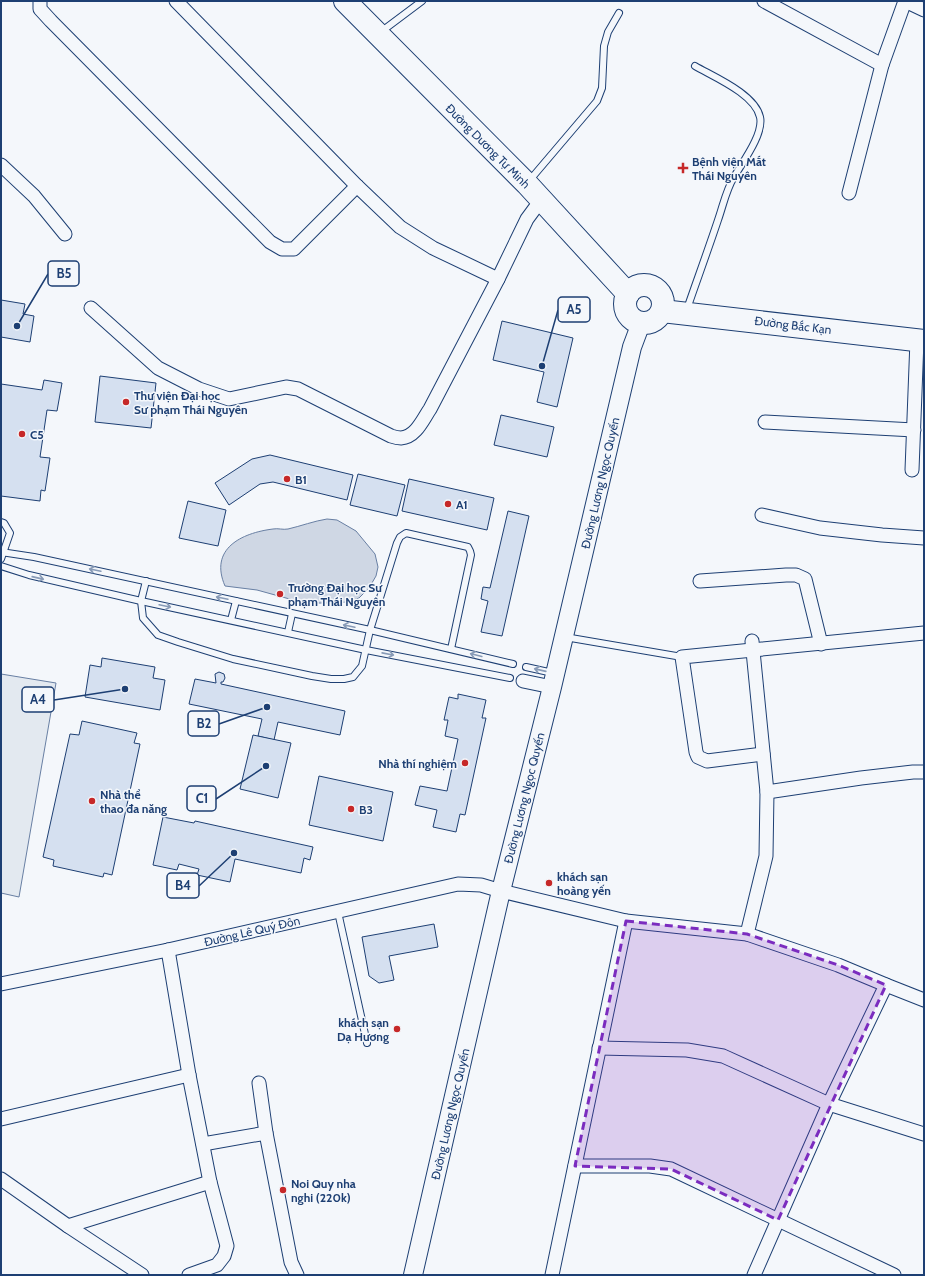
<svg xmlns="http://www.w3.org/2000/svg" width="925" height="1276" font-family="Cabin,sans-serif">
<rect width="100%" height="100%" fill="#f4f7fb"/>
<!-- green -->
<path fill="#e3e9f0" stroke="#687fa3" d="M 1,674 L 56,683 L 19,897 L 1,893 Z"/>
<!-- water -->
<path fill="#cfd7e4" stroke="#687fa3" d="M 327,519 L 337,520 L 356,531 L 375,554 L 378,567 L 376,576 L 369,588 L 359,598 L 347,602 L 327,603 L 304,603 L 257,590 L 225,586 C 209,549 241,533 273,529 C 278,528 283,530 288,529 C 301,526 314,521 327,519 Z"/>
<!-- building -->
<g fill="#d5e0f0" stroke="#1d3f73">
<path d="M 1,300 L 25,304 L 23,314 L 34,316 L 30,342 L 1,337 Z"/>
<path d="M 502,321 L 573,338 L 557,407 L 537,402 L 544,372 L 493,360 Z"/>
<path d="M 100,376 L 156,383 L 151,428 L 95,422 Z"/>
<path d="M 44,380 L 62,383 L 57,411 L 47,410 L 40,457 L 50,458 L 45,491 L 41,490 L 40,501 L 1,496 L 1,384 L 42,390 Z"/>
<path d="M 501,415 L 554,427 L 547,457 L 494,445 Z"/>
<path d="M 270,455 L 353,475 L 347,500 L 273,482 L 260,484 L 229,505 L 215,483 L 252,459 Z"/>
<path d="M 358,474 L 405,485 L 397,516 L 350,505 Z"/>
<path d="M 409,479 L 494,498 L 487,530 L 402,511 Z"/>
<path d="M 188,501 L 226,510 L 218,546 L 179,538 Z"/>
<path d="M 508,511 L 529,516 L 502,636 L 481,632 L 488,601 L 481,599 L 483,587 L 490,588 Z"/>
<path d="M 102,658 L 155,667 L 153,678 L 165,680 L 160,710 L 85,697 L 90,665 L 101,667 Z"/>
<path d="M 219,672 L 224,674 L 225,678 L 223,682 L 221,682 L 221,684 L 345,711 L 340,735 L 278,722 L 274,740 L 258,736 L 262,719 L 189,704 L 195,679 L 216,683 L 215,674 Z"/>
<path d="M 458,694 L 486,700 L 482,718 L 486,718 L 465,815 L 460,814 L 456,832 L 433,827 L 437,810 L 415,805 L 420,786 L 447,791 L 458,739 L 445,736 L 448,720 L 444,720 L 449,697 L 458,699 Z"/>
<path d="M 82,721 L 137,733 L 134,743 L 140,744 L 112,875 L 104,873 L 103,877 L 53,866 L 54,860 L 43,857 L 70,734 L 79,735 Z"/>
<path d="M 253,735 L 291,743 L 278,798 L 240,789 Z"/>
<path d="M 319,776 L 393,792 L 383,841 L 309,825 Z"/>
<path d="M 163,817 L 194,823 L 195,821 L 313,847 L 310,860 L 304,858 L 301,873 L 235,859 L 230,882 L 197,875 L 199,869 L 179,864 L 177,870 L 153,865 Z"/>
<path d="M 434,924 L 438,947 L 389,956 L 394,980 L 379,983 L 369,976 L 362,937 Z"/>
</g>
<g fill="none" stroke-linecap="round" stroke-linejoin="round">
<defs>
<g id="lane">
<path d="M 382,31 L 422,1"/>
<path d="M 529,181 L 597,101 L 602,88 L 604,46 L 608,32 L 619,13"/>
<path d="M 687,309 C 697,280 708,250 718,220 C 723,206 726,190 734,177 C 742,163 764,134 760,117 C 755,94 714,77 695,66"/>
<path d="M 1,522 L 4,523 L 10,533 L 1,559"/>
<path d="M 1,552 L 34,557 L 370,630 L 513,664"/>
<path d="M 1,566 L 29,575 L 141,601 L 366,650 L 510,678"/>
<path d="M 146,581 L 141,601 L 143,618 L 158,635 L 178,642 L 233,659 L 312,676 L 331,679 L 344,679 L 353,677 L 362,666 L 370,630 L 397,543 L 400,537 L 406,533 L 468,547 L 470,551 L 471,555 L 451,649"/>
<path d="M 231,620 L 236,601"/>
<path d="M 288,632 L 292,614"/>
<path d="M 565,637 L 682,657"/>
<path d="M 526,667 L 553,673"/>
<path d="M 338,912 L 367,1043"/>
</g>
<g id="street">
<path d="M 40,1 L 40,9 L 51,21 L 270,242 L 282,249 L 294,249 L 357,186"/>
<path d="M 176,1 L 357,186 L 400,227 L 433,248 L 498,279"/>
<path d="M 764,1 L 882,65"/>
<path d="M 905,1 L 924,10"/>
<path d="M 1,165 L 34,196 L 65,234"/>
<path d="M 849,193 L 882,65 L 905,1"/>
<path d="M 91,308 L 158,368 L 199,389 L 229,399 L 286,387 L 298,389 L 391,436 C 394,437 398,438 401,438 C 416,437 423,419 430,409 L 498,279 L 527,219 L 541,200"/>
<path d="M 765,422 L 914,430"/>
<path d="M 912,470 L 917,340"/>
<path d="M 762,515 L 820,528 L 882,535 L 924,538"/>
<path d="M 700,581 L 786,575 L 796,575 L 805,579 L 821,644"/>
<path d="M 523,681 L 552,687"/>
<path d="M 763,754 L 707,761 L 698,757 L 696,752 L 682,657 L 924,633"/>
<path d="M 767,792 L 861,778 L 913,772 L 924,772"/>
<path d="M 747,934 L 766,856 L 767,792 L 752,641"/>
<path d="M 168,950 L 189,1075 L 210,1182 L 227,1246 L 224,1256 L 217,1265 L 189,1275"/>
<path d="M 1,984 L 168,950 L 458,884 L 481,885 L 501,891 L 626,921 L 747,934 L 838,965 L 886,985 L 829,1104 L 754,1275"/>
<path d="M 886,985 L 924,1000"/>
<path d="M 599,1048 L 687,1050 L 723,1056 L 829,1104 L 924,1134"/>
<path d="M 259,1083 L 266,1133 L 291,1262 L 297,1275"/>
<path d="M 1,1119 L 189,1075"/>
<path d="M 203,1144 L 266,1133"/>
<path d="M 575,1166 L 650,1166 L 671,1169 L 894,1275"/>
<path d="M 1,1179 L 68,1226 L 142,1275"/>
<path d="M 68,1226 L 210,1182"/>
<path d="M 552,1275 L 626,921"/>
</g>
<path id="secondary" d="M 413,1275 L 501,891 L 552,687 L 632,347 L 641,323"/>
<g id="highway">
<path d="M 345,1 L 527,184 L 628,294"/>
<circle cx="644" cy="304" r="19"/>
<path d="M 662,311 L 924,341"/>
</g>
</defs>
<!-- lane casing -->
<use href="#lane" stroke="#1d3f73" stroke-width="8"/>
<!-- street casing -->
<use href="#street" stroke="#1d3f73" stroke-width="15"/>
<!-- secondary casing -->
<use href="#secondary" stroke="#1d3f73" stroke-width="20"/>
<!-- highway casing -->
<use href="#highway" stroke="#1d3f73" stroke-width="24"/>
<!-- lane -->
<use href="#lane" stroke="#f4f7fb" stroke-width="6"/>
<!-- street -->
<use href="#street" stroke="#f4f7fb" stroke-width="13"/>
<!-- secondary -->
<use href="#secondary" stroke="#f4f7fb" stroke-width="18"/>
<!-- highway -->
<use href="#highway" stroke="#f4f7fb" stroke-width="22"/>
</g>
<!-- one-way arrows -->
<defs><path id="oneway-shaft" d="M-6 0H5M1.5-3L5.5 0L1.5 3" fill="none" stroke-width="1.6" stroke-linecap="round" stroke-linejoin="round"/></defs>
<g stroke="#889bb7">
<use href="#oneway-shaft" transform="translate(95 570) rotate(-168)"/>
<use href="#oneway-shaft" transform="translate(38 578) rotate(13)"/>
<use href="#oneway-shaft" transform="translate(222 598) rotate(-168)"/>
<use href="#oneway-shaft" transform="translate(165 606) rotate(12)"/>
<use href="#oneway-shaft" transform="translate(349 626) rotate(-168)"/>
<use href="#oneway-shaft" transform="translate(388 654) rotate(11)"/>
<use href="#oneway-shaft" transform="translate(476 655) rotate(-166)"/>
<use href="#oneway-shaft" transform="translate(540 670) rotate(-167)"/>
</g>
<!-- marked area -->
<path fill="#7b2cbf" fill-opacity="0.2" stroke="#7b2cbf" stroke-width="3" stroke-dasharray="8 5" stroke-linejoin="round" d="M 626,921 L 747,934 L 838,965 L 886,985 L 778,1220 L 671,1169 L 575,1166 Z"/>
<!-- markers -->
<g fill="#c62828" stroke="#f4f7fb" stroke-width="1.5">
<path d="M681 162h4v4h4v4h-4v4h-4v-4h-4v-4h4z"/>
<circle cx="126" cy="402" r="4"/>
<circle cx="22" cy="434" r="4"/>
<circle cx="287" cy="479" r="4"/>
<circle cx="448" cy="504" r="4"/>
<circle cx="280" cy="594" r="4"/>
<circle cx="465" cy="763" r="4"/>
<circle cx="92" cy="801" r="4"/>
<circle cx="351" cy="809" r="4"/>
<circle cx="549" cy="883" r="4"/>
<circle cx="397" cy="1029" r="4"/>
<circle cx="283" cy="1190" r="4"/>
</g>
<g text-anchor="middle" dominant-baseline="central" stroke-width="3" stroke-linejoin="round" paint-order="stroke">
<!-- street labels -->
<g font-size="12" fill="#1d3f73" stroke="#f4f7fb">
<text transform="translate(488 146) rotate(45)">Đường Dương Tự Minh</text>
<text transform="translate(793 325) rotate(7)">Đường Bắc Kạn</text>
<text transform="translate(600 483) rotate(-77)">Đường Lương Ngọc Quyến</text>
<text transform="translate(524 798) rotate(-76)">Đường Lương Ngọc Quyến</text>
<text transform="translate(252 931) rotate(-13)">Đường Lê Quý Đôn</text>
<text transform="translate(450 1114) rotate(-77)">Đường Lương Ngọc Quyến</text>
</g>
<!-- poi labels -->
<g font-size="12" font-weight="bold" fill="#1d3f73" stroke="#f4f7fb" text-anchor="start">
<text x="692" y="161">Bệnh viện Mắt<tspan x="692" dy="14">Thái Nguyên</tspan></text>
<text x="134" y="395">Thư viện Đại học<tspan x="134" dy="14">Sư phạm Thái Nguyên</tspan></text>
<text x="30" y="434">C5</text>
<text x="295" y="479">B1</text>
<text x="456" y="504">A1</text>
<text x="288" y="587">Trường Đại học Sư<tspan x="288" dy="14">phạm Thái Nguyên</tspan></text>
<text x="457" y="763" text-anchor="end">Nhà thí nghiệm</text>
<text x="100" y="794">Nhà thể<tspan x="100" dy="14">thao đa năng</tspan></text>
<text x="359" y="809">B3</text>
<text x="557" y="876">khách sạn<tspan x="557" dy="14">hoàng yến</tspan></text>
<text x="389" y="1022" text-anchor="end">khách sạn<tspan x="389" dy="14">Dạ Hương</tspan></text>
<text x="291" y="1183">Noi Quy nha<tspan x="291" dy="14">nghi (220k)</tspan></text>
</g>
</g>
<!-- callouts -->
<path fill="none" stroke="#1d3f73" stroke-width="1.5" d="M17 326L48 274M542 366L558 310M125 689L54 700M267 707L219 724M266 766L216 799M234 853L199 886"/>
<g fill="#1d3f73" stroke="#f4f7fb" stroke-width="1.5">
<circle cx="17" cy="326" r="4"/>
<circle cx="542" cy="366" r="4"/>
<circle cx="125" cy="689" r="4"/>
<circle cx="267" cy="707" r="4"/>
<circle cx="266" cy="766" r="4"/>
<circle cx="234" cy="853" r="4"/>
</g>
<g fill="#f4f7fb" stroke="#1d3f73" stroke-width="1.5">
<rect x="48" y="261" width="31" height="25" rx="4"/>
<rect x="558" y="297" width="32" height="25" rx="4"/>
<rect x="22" y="687" width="32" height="25" rx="4"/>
<rect x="188" y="711" width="31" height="25" rx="4"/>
<rect x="187" y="786" width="29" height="25" rx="4"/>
<rect x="167" y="873" width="32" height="25" rx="4"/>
</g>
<g font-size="13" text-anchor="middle" font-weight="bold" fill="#1d3f73">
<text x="64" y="278">B5</text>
<text x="574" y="314">A5</text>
<text x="38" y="704">A4</text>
<text x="204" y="728">B2</text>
<text x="202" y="803">C1</text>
<text x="183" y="890">B4</text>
</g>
<!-- border -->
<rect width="925" height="1276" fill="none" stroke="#1d3f73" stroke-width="4"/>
</svg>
